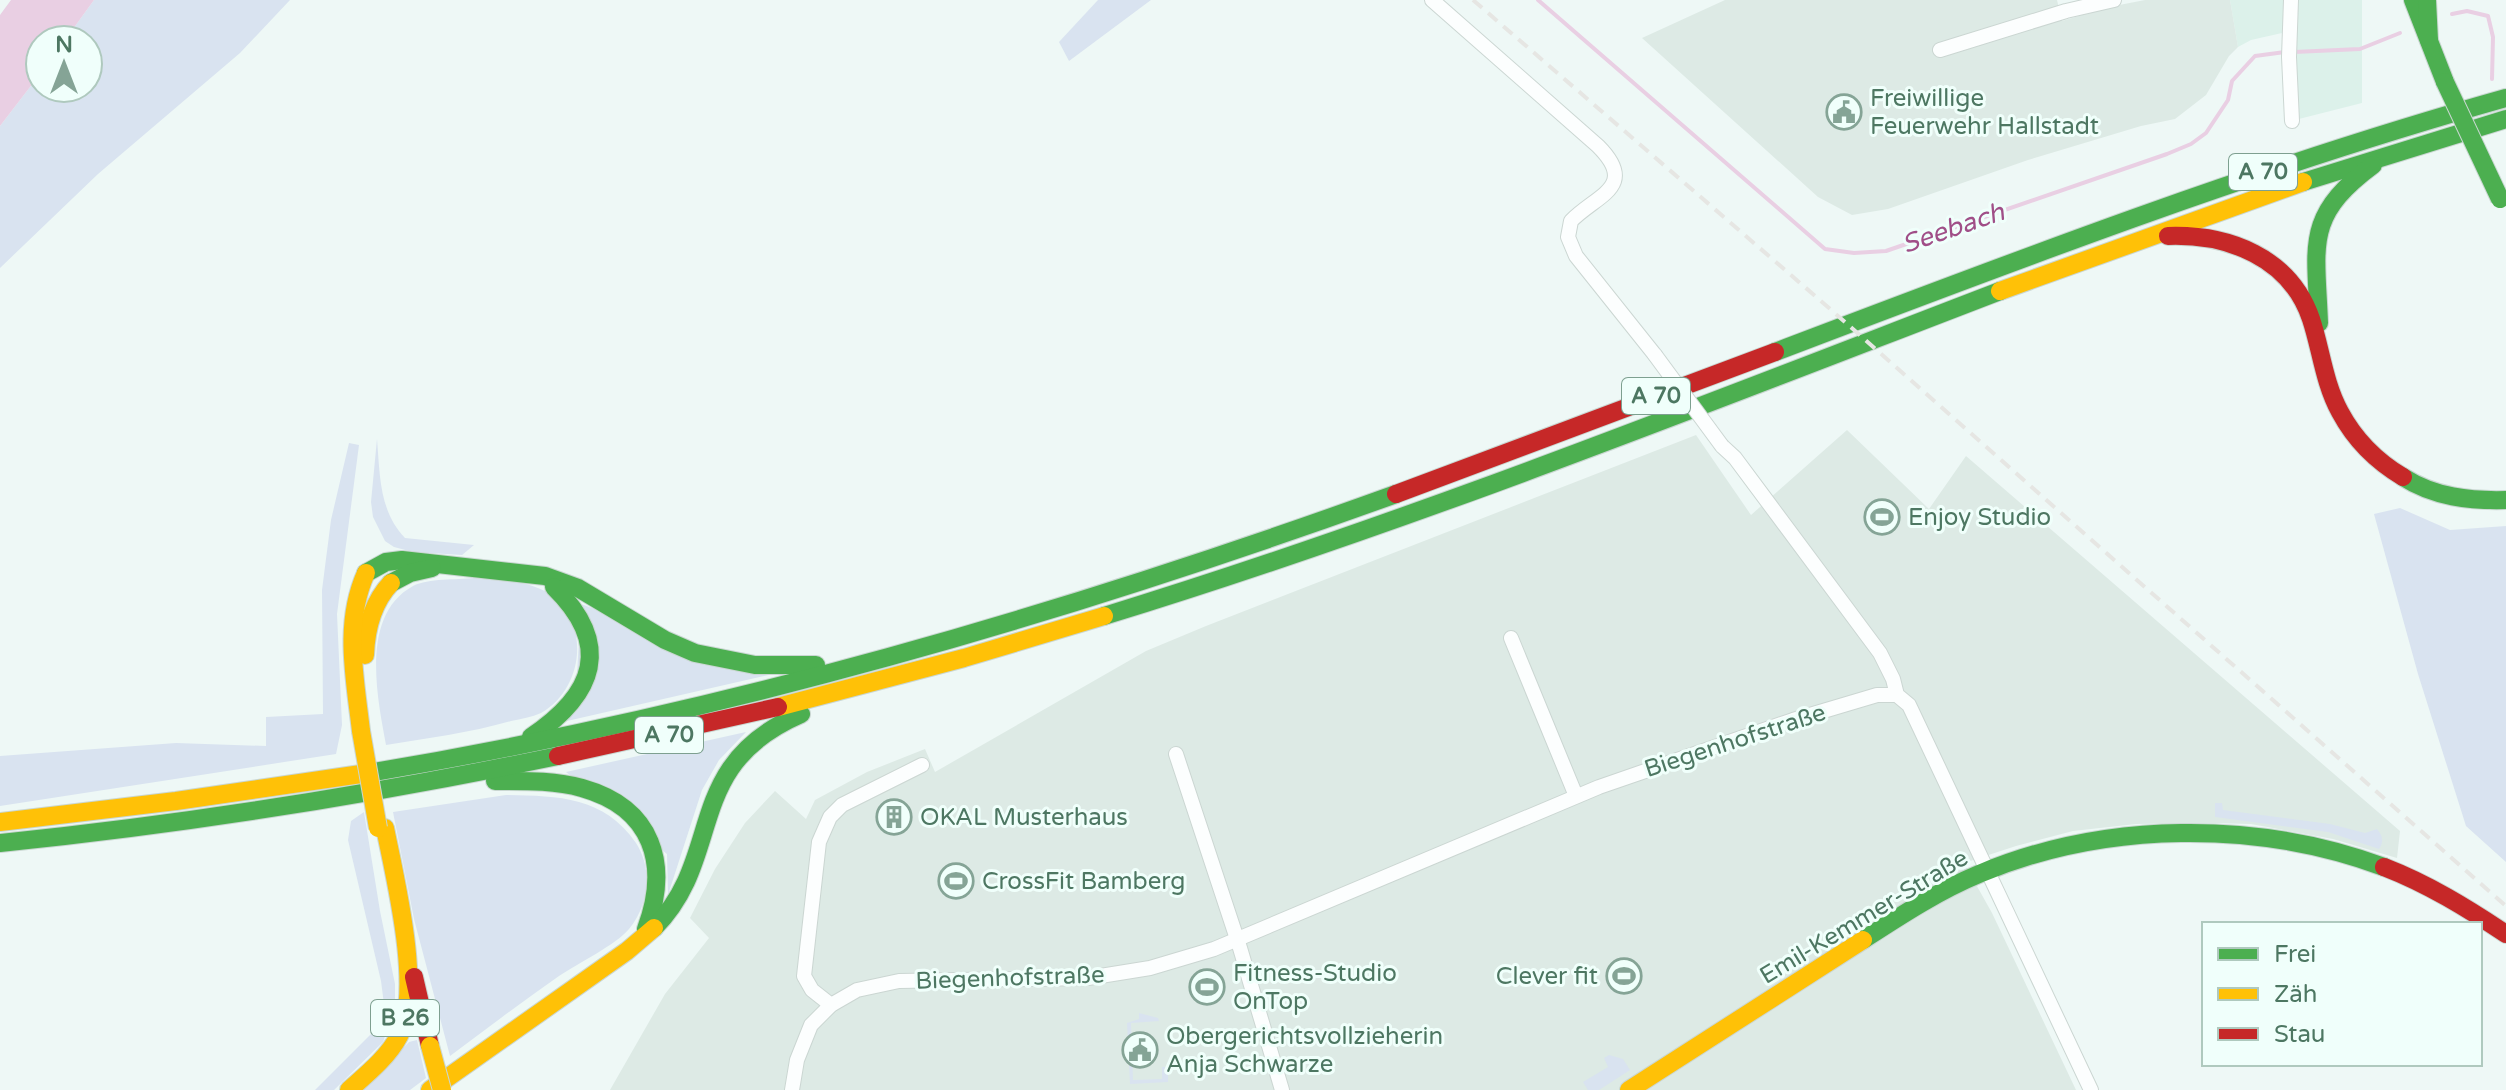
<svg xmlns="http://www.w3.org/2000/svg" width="2506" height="1090" font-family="'Varela Round',sans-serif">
<rect width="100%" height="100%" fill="#eef8f6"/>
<!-- residential -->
<path fill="#dcf1ea" d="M 2230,0 L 2362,0 L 2362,103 L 2287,122 L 2282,33 L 2251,40 L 2238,47 Z"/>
<!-- industrial -->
<g fill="#ddeae5">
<path d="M 1725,0 L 2057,0 L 2062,21 L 2109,7 L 2145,0 L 2230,0 L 2238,47 L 2229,56 L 2206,95 L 2175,119 L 2141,126 L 2028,160 L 1888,209 L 1852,215 L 1818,197 L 1642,38 Z"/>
<path d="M 1847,430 L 1929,509 L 1966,456 L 2400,831 L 2397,858 L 2333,839 L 2251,824 L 2209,823 L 2136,824 L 2073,831 L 2016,846 L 1964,863 L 1992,913 L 2076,1090 L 610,1090 L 665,994 L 709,938 L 690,918 L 715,869 L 745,823 L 775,791 L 806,819 L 815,800 L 867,772 L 925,749 L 935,772 L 1146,651 L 1206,626 L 1696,435 L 1751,515 Z"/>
</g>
<!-- green -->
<g fill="#d9e3f0">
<path d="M 94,0 L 290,0 L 240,53 L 98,174 L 0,268 L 0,126 L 40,74 L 40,88 L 88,88 L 88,40 L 65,40 Z"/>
<path d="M 1098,0 L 1151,0 L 1069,61 L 1059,42 Z"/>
<path d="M 377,439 C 380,475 379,511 405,538 L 474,545 L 462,555 L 413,552 L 394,547 L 385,541 L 373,517 L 371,502 Z"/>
<path d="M 349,443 L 359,445 L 337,614 L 342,725 L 336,754 L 0,806 L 0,756 L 176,743 L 266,746 L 266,717 L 323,714 L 322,590 L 331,520 Z"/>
<path d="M 2400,508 L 2450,530 L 2506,526 L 2506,862 L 2466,826 L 2418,674 L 2374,514 Z"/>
<path d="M 474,578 C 501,580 534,580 555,598 C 591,629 581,691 541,713 C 532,717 521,719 511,721 C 470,733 428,738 386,745 C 377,696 360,615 413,586 C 429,578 456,580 474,578 Z"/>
<path d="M 581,604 L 773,674 L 567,721 L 575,710 Z"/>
<path d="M 746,732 L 719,760 L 702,790 L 668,895 L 667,854 L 566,772 Z"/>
<path d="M 506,795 C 557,796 604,796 636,843 C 653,869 649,905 629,929 C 617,944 577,964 559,976 C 522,1002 486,1029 450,1056 L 414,919 L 393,812 Z"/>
<path d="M 2215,803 L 2222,803 L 2223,810 L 2330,824 L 2365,833 L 2377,829 C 2383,836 2384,842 2379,849 L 2328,832 L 2215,817 Z"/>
<path d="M 364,812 L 380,911 L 395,984 L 395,1008 L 383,1042 L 334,1090 L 315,1090 L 378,1027 L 385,1012 L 381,981 L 348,840 L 351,821 Z"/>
<path d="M 1139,1013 L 1158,1018 L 1159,1021 L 1131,1023 L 1133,1080 L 1162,1079 L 1162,1067 L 1168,1067 L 1168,1082 L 1130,1084 L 1127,1023 L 1139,1019 Z"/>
<path d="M 417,1040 L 426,1078 L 410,1090 L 363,1090 L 409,1042 Z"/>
<path d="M 1609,1055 L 1623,1059 L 1630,1070 L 1599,1090 L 1588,1090 L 1583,1082 L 1608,1067 L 1604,1058 Z"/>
</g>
<!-- water -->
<path fill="#e9cfe3" d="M 11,0 L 94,0 L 65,40 L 40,40 L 40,74 L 0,126 L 0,15 Z"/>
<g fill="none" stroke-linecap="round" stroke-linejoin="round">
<!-- stream -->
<g stroke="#e9cfe3" stroke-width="4">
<path d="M 1538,0 L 1825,249 L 1854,253 L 1886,251 L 2167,154 L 2191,144 L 2206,133 L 2228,100 L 2232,81 L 2255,56 L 2285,52"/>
<path d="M 2452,14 L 2467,11 L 2488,16 L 2493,37 L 2492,79"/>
<path d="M 2294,52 L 2360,49 L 2400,33"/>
</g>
<defs>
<g id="street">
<path d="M 1432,0 L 1598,146 C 1639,187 1596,195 1571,221 L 1568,237 L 1576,256 L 1655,355"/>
<path d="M 2291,0 L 2289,57 L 2292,121"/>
<path d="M 1940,50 L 2066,11 L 2114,0"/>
<path d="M 1722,446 L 1735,458 L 1880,653 L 1893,679 L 1897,695 L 1909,705 L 2091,1090"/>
<path d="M 1511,638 L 1576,796"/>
<path d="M 1176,754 L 1240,948 L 1282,1090"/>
<path d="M 831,1005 L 812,990 L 804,976 L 819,842 L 830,817 L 842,805 L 922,765"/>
<path d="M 792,1090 L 797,1060 L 811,1025 L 831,1005 L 857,990 L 899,981 L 1088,978 L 1150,968 L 1214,949 L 1599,787 L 1793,720 L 1877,695 L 1897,695"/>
</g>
<g id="fast">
<path d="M 2413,0 L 2445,82"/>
<path d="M 2427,0 L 2429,40"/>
<path d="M 2303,182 L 2506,119"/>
<path d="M 2319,323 C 2316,245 2304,216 2373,165"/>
<path d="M 1775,352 C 2017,260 2257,168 2506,98"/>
<path d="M 2403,477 C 2434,497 2470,501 2506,500"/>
<path d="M 366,573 L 386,562 L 402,560 L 545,576 L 578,588 L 665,640 L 695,653 L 755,665 L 816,665"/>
<path d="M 391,583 L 410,573 L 432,568"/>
<path d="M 1104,616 C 1407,523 1703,405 2000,291"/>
<path d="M 531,737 C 595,694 613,645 554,587"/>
<path d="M 368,773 C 722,714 1058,616 1396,494"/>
<path d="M 495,781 C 523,781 554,780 582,788 C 653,808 670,864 646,929"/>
<path d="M 0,843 C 187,824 374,794 558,756"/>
<path d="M 654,928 C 726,855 681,766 801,714"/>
<path d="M 1863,940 C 1900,916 1938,891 1979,874 C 2105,821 2257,820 2384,867"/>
</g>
<g id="slow">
<path d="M 2000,291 L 2303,182"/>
<path d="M 365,655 C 366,628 372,603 391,583"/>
<path d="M 778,707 L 964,658 L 1104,616"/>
<path d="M 361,731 C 355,678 343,624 366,573"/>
<path d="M 0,822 L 176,801 L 368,773"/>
<path d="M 349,1090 C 367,1074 388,1057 399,1036 C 423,991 395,878 385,828"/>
<path d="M 430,1090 L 627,951 L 654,928"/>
<path d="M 1629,1090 L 1863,940"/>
</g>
<g id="jam">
<path d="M 2168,236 C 2228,234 2290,257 2311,319 C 2321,349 2324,383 2340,412 C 2355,440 2376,461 2403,477"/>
<path d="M 1396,494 L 1775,352"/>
<path d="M 558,756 L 778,707"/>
<path d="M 2384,867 C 2428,884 2467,908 2506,934"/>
<path d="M 414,977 L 430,1046"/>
</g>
</defs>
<!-- street casing -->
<use href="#street" stroke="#cbd6d2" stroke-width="16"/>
<!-- fast casing -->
<use href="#fast" stroke="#cad7d2" stroke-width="20"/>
<!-- slow casing -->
<use href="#slow" stroke="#cad7d2" stroke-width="20"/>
<!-- jam casing -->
<use href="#jam" stroke="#cad7d2" stroke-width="20"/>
<!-- street -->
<use href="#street" stroke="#fcfefe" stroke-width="14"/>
<!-- fast -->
<use href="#fast" stroke="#4caf50" stroke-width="18"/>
<!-- slow -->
<use href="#slow" stroke="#ffc107" stroke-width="18"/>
<!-- jam -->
<use href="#jam" stroke="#c62828" stroke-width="18"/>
<!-- rail -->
<path stroke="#e6e6e3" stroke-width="4" stroke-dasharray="12 8" stroke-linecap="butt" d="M 1473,0 L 1829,308 L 2506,906"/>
<defs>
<path id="street-bridge" d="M 1655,355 L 1722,446"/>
<path id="fast-bridge" d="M 2445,82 L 2500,199"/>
<g id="slow-bridge">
<path d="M 361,731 L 378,828"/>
<path d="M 430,1046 L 442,1090"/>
</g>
</defs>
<!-- street-bridge casing -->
<use href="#street-bridge" stroke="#cbd6d2" stroke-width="16" stroke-linecap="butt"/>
<!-- fast-bridge casing -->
<use href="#fast-bridge" stroke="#cad7d2" stroke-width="20" stroke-linecap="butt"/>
<!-- slow-bridge casing -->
<use href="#slow-bridge" stroke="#cad7d2" stroke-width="20" stroke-linecap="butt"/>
<!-- street-bridge -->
<use href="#street-bridge" stroke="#fcfefe" stroke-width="14"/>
<!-- fast-bridge -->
<use href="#fast-bridge" stroke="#4caf50" stroke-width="18"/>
<!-- slow-bridge -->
<use href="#slow-bridge" stroke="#ffc107" stroke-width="18"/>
</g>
<!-- icons -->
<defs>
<symbol id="civic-ring" viewBox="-11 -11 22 22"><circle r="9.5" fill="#f0fffb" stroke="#85a496" stroke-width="1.5"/><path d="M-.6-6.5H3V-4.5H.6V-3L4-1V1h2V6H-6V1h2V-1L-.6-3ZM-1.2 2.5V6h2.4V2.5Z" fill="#85a496"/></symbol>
<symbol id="stadium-ring" viewBox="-11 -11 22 22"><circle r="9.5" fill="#f0fffb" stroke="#85a496" stroke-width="1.5"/><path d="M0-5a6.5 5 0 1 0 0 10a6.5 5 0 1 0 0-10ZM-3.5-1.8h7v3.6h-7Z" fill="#85a496"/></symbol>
<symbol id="building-ring" viewBox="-11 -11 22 22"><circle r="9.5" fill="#f0fffb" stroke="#85a496" stroke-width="1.5"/><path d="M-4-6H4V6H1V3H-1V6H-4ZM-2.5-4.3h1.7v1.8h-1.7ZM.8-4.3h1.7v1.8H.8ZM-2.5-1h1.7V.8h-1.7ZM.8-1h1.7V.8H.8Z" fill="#85a496"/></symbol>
</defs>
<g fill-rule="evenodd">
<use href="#civic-ring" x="1824" y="92" width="40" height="40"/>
<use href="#stadium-ring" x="1862" y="497" width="40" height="40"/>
<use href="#building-ring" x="874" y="797" width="40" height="40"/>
<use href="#stadium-ring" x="936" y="861" width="40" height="40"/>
<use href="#stadium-ring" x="1604" y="956" width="40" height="40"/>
<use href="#stadium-ring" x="1187" y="967" width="40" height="40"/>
<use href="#civic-ring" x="1120" y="1030" width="40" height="40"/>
</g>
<g text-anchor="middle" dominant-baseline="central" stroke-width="6" stroke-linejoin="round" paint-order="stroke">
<!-- shield labels -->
<g fill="#f0fffb" stroke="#7ea090" stroke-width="2">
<rect x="2229" y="154" width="68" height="36" rx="6"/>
<rect x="1622" y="378" width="68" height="36" rx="6"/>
<rect x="635" y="717" width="68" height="36" rx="6"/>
<rect x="371" y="1000" width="68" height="36" rx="6"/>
</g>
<g font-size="22" font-weight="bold" fill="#4d7762">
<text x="2263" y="172">A 70</text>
<text x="1656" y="396">A 70</text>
<text x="669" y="735">A 70</text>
<text x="405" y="1018">B 26</text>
</g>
<!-- poi labels -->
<g font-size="24" fill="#4d7762" stroke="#f0fffb" text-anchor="start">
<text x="1870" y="98">Freiwillige<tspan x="1870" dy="28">Feuerwehr Hallstadt</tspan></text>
<text x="1908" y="517">Enjoy Studio</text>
<text x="920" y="817">OKAL Musterhaus</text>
<text x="982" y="881">CrossFit Bamberg</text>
<text x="1233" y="973">Fitness-Studio<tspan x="1233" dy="28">OnTop</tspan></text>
<text x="1598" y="976" text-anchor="end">Clever fit</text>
<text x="1166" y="1036">Obergerichtsvollzieherin<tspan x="1166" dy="28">Anja Schwarze</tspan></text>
</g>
<!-- street labels -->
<g font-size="24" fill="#4d7762" stroke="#f0fffb">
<text transform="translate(1735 741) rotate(-18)">Biegenhofstraße</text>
<text transform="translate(1864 917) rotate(-31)">Emil-Kemmer-Straße</text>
<text transform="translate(1010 978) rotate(-2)">Biegenhofstraße</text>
</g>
<!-- water labels -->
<g font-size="26" font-style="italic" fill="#a04f88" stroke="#f0fffb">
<text transform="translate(1953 228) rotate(-19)">Seebach</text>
</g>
</g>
<!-- legend -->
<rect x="2202" y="922" width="280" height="144" fill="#f0fffb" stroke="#afc9be" stroke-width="2"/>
<rect x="2218" y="948" width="40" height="12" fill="#4caf50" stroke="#afc9be" stroke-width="2"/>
<text x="2274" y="962" font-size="24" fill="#4d7762">Frei</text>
<rect x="2218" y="988" width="40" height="12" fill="#ffc107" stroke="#afc9be" stroke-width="2"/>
<text x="2274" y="1002" font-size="24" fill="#4d7762">Zäh</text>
<rect x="2218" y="1028" width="40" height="12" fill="#c62828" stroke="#afc9be" stroke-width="2"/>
<text x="2274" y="1042" font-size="24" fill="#4d7762">Stau</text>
<!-- north arrow -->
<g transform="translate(64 64)"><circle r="38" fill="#f0fffb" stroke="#afc9be" stroke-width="2"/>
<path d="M0-6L14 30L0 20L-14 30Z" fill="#85a496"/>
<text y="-12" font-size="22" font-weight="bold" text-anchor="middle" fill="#4d7762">N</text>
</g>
</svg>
